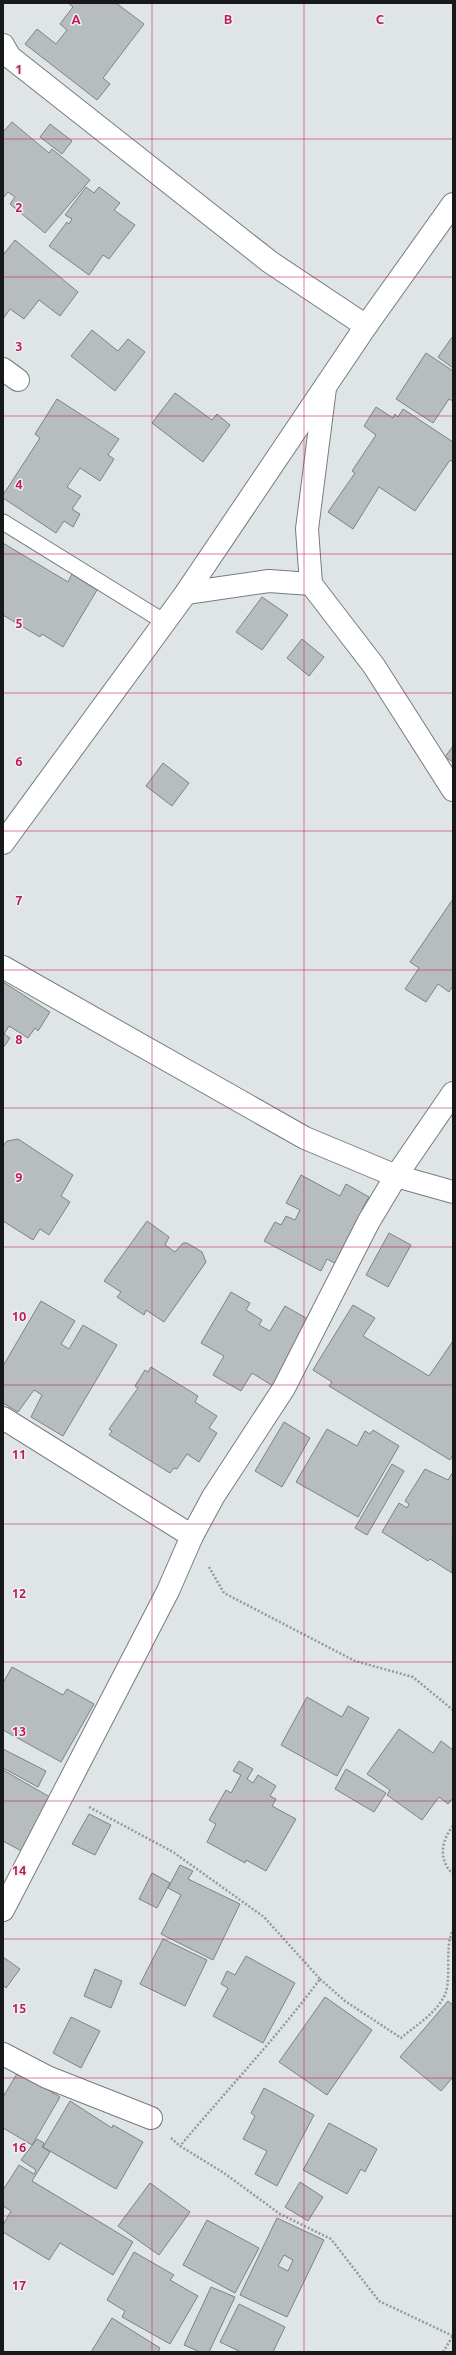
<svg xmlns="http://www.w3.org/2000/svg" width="456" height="2355" font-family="Ubuntu,sans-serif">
<rect width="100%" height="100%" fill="#dfe4e7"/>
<!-- building -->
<g fill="#b7bcbe" stroke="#7e8385" fill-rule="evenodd">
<path d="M 68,3 L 116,3 L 144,24 L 103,78 L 110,84 L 97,100 L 25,44 L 37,29 L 56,44 L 67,30 L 60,24 L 73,7 Z"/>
<path d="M 12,122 L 49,153 L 52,149 L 90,180 L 45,233 L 10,204 L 15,197 L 8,192 L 3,198 L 3,132 Z"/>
<path d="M 50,124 L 72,141 L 62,154 L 40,137 Z"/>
<path d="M 86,187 L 94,193 L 99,187 L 120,203 L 114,210 L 135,225 L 109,259 L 103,255 L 89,275 L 49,246 L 67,222 L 69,224 L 72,219 L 65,215 Z"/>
<path d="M 15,240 L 78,292 L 60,316 L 39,300 L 24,319 L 10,309 L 3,319 L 3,255 Z"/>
<path d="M 92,330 L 118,351 L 128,339 L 145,352 L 115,391 L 71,356 Z"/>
<path d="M 453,336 L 453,368 L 438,357 Z"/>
<path d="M 426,353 L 453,371 L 453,401 L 449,399 L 433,423 L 396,399 Z"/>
<path d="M 175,393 L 212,420 L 217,414 L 230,425 L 203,462 L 152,423 Z"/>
<path d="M 57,399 L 119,439 L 108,455 L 114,459 L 100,481 L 80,468 L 67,487 L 81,496 L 72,509 L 80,514 L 73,527 L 64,521 L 56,533 L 3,498 L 3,495 L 40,438 L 35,434 Z"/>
<path d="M 376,407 L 393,418 L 395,414 L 398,417 L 403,409 L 453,442 L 453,462 L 450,460 L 415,511 L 379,487 L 353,529 L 328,512 L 355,473 L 352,471 L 376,435 L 364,426 Z"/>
<path d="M 3,543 L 68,582 L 72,574 L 97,590 L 63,647 L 42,634 L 40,637 L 3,615 Z"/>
<path d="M 262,597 L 288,615 L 262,650 L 236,632 Z"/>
<path d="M 302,639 L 324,657 L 309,676 L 287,658 Z"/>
<path d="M 453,746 L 453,762 L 445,757 Z"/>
<path d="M 163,763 L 189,783 L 172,806 L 146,786 Z"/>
<path d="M 453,899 L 453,986 L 449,992 L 438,984 L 426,1002 L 405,989 L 419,968 L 410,962 Z"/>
<path d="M 3,982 L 50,1012 L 38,1031 L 35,1028 L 28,1038 L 9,1026 L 4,1034 L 10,1038 L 3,1048 Z"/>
<path d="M 18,1139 L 73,1175 L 61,1196 L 70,1202 L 49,1235 L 40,1229 L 33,1240 L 3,1221 L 3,1146 L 7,1141 Z"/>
<path d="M 301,1175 L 340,1196 L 346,1184 L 369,1197 L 362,1209 L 371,1213 L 342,1267 L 327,1259 L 321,1271 L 264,1241 L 275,1222 L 281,1225 L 286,1216 L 295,1220 L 300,1210 L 286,1203 Z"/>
<path d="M 147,1221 L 169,1237 L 165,1245 L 175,1252 L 183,1243 L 187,1243 L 202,1252 L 206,1262 L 164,1322 L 146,1310 L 144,1315 L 117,1297 L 121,1292 L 104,1281 Z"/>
<path d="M 389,1233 L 411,1245 L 388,1287 L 366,1275 Z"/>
<path d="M 231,1292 L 250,1303 L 246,1310 L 262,1320 L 259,1325 L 270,1331 L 285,1306 L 311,1321 L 273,1386 L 252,1373 L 241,1391 L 213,1375 L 224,1356 L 201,1343 Z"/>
<path d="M 41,1301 L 75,1321 L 61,1344 L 69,1349 L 83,1325 L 117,1345 L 63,1436 L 31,1417 L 42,1395 L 34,1390 L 18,1412 L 3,1403 L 3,1366 Z"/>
<path d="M 353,1305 L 375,1318 L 363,1336 L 429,1376 L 453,1341 L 453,1455 L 450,1460 L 329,1386 L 332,1382 L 313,1370 Z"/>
<path d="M 151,1367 L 198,1396 L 195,1402 L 217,1416 L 209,1428 L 217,1433 L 199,1462 L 187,1454 L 177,1469 L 174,1468 L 170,1473 L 109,1435 L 112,1431 L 109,1429 L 138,1388 L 135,1386 L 145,1370 L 148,1372 Z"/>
<path d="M 284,1422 L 310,1438 L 282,1487 L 255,1471 Z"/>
<path d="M 327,1429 L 357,1446 L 365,1431 L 370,1434 L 373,1430 L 399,1446 L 358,1517 L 296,1482 Z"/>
<path d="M 392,1464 L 404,1471 L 367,1535 L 355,1528 Z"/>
<path d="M 425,1469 L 448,1480 L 453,1472 L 452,1573 L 430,1559 L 428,1561 L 382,1532 L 399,1503 L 407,1508 L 409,1504 L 405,1501 Z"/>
<path d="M 12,1667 L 63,1695 L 67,1689 L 94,1704 L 61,1762 L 3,1730 L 3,1683 Z"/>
<path d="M 307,1697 L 342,1717 L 348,1706 L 369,1718 L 337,1776 L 281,1745 Z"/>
<path d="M 399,1729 L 433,1753 L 441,1741 L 453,1750 L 453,1798 L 448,1804 L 439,1797 L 422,1820 L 387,1795 L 390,1790 L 367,1774 Z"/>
<path d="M 3,1749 L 46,1771 L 38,1787 L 3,1768 Z"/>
<path d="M 239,1761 L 253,1769 L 247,1779 L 253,1783 L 258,1775 L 276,1786 L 270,1796 L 276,1799 L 272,1806 L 296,1819 L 266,1871 L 246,1860 L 245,1863 L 207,1842 L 216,1824 L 209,1820 L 226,1790 L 231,1793 L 241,1775 L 233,1771 Z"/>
<path d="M 346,1769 L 386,1793 L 374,1812 L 335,1789 Z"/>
<path d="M 3,1770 L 55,1800 L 25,1853 L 3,1841 Z"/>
<path d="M 89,1814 L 111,1825 L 95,1855 L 72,1844 Z"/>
<path d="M 180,1865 L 193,1871 L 188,1879 L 240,1904 L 213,1960 L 161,1934 L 181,1895 L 168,1888 Z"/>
<path d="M 152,1873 L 170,1883 L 157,1908 L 139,1899 Z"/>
<path d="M 163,1939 L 207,1960 L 185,2006 L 140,1984 Z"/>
<path d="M 246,1956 L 295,1983 L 263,2043 L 213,2016 L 228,1988 L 221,1984 L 227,1971 L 235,1975 Z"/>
<path d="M 3,1957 L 20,1969 L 6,1988 L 3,1985 Z"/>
<path d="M 95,1969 L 122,1981 L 111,2008 L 84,1996 Z"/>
<path d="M 325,1997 L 372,2030 L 327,2095 L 279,2062 Z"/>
<path d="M 448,2001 L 453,2005 L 453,2077 L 441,2091 L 400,2057 Z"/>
<path d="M 71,2017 L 100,2031 L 81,2068 L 53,2053 Z"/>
<path d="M 18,2072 L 60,2097 L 32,2145 L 3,2128 L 3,2097 Z"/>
<path d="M 264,2088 L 314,2115 L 277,2186 L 255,2174 L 267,2151 L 243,2139 L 255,2116 L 251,2113 Z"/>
<path d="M 70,2101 L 112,2128 L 113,2125 L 143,2142 L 116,2189 L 43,2147 Z"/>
<path d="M 329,2123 L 377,2149 L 365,2172 L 361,2169 L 347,2194 L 303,2170 Z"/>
<path d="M 37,2139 L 44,2143 L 42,2147 L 50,2152 L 32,2181 L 133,2242 L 113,2275 L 60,2243 L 49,2260 L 3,2232 L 3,2225 L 11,2211 L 3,2206 L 3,2190 L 19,2165 L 34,2174 L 36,2170 L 21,2160 Z"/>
<path d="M 300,2182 L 323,2197 L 308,2221 L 285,2207 Z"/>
<path d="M 150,2183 L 190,2212 L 159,2255 L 118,2226 Z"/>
<path d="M 277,2218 L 324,2240 L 287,2317 L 240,2295 ZM 284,2255 L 293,2260 L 288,2271 L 278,2266 Z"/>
<path d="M 207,2220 L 259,2248 L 235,2293 L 183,2265 Z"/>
<path d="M 134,2252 L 174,2275 L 170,2280 L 198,2296 L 170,2344 L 122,2317 L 125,2311 L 107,2300 Z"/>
<path d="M 211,2287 L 235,2297 L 209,2352 L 200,2352 L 184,2345 Z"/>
<path d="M 239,2304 L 285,2327 L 273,2352 L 241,2352 L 220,2342 Z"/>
<path d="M 112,2318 L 160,2348 L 158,2352 L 91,2352 Z"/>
</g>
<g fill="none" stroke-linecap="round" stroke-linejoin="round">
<defs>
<path id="lane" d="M 3,522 L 163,621"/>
<g id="street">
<path d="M 3,45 L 10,57 L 270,262 L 366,326"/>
<path d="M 3,369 L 18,380"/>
<path d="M 311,584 L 307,529 L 325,388"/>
<path d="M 186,593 L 269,581 L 311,584 L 374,666 L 453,790"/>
<path d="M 3,967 L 305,1138 L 396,1176 L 453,1192"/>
<path d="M 3,1418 L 192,1536"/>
<path d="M 3,1910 L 168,1591 L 192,1536 L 213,1497 L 284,1388 L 369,1221 L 396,1176 L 453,1093"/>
<path d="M 3,2054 L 47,2077 L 151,2118"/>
</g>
<path id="secondary" d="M 3,843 L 186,593 L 366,326 L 453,204"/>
</defs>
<!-- lane casing -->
<use href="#lane" stroke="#777c7e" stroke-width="17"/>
<!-- street casing -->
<use href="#street" stroke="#777c7e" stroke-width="24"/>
<!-- secondary casing -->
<use href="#secondary" stroke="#777c7e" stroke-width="24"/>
<!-- path -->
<g stroke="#96999b" stroke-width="2.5" stroke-dasharray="2 2" stroke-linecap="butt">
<path d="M 209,1567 L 224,1593 L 355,1661 L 413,1677 L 453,1710"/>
<path d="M 89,1807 L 173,1852 L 264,1917 L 320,1979 C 277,2037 227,2090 180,2146"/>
<path d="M 453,1826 C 441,1841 438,1860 453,1874"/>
<path d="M 320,1979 L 345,2001 L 401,2038 C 414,2027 433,2015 442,2000 C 454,1984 443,1949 453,1930"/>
<path d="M 171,2138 L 180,2146 L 224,2173 L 280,2214 L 331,2239 L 379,2301 L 453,2336"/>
<path d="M 443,2352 L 453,2336"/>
</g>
<!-- lane -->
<use href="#lane" stroke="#fff" stroke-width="15"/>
<!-- street -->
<use href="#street" stroke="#fff" stroke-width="22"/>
<!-- secondary -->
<use href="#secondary" stroke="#fff" stroke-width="22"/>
</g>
<!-- grid -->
<path fill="none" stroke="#c2185b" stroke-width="1" stroke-opacity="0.55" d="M 152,3 L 152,2352M 304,3 L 304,2352M 3,139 L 453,139M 3,277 L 453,277M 3,416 L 453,416M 3,554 L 453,554M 3,693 L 453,693M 3,831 L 453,831M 3,970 L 453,970M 3,1108 L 453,1108M 3,1247 L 453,1247M 3,1385 L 453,1385M 3,1524 L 453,1524M 3,1662 L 453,1662M 3,1801 L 453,1801M 3,1939 L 453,1939M 3,2078 L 453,2078M 3,2216 L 453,2216"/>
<g font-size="13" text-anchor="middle" font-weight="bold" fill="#c2185b" stroke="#ecf2f4" stroke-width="3" stroke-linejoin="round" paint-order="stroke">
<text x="76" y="24">A</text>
<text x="228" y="24">B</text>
<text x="380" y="24">C</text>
<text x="19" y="74">1</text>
<text x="19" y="212">2</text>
<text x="19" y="351">3</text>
<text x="19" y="489">4</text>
<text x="19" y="628">5</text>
<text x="19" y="766">6</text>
<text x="19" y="905">7</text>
<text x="19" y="1044">8</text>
<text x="19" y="1182">9</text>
<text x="19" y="1321">10</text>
<text x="19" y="1459">11</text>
<text x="19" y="1598">12</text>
<text x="19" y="1736">13</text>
<text x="19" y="1875">14</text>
<text x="19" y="2013">15</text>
<text x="19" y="2152">16</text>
<text x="19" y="2290">17</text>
</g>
<!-- border -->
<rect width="456" height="2355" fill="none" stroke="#171919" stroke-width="8"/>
</svg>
